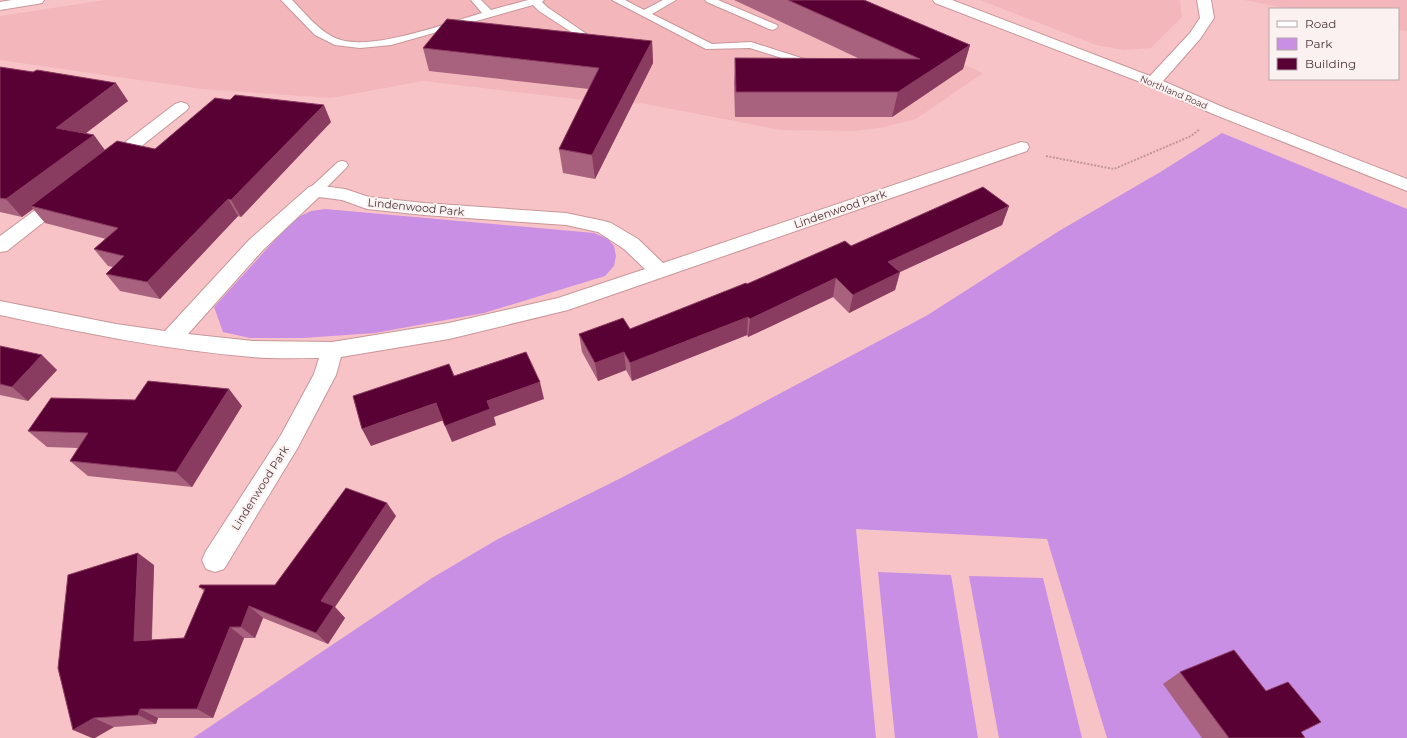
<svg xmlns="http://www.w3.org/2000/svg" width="1407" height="738" font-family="Montserrat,sans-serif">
<rect width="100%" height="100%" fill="#f8c3c7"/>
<!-- built -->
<g fill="#f3b6ba">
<path d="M 105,0 L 817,0 L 983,73 L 916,119 L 880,128 L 853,131 L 781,130 L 640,103 L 617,104 L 423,81 L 331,98 L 202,89 L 0,60 L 0,16 Z"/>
<path d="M 980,0 L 1180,0 L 1182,17 L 1151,48 L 1124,50 L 1096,45 Z"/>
<path d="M 1244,0 L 1407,0 L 1407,31 L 1398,30 L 1398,9 L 1290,9 Z"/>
</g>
<!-- green -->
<g fill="#c88fe4">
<path d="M 1222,133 L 1407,209 L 1407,738 L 1107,738 L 1047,539 L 856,529 L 876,738 L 193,738 L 432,578 L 498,539 L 621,478 L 926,316 L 1059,231 L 1162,171 Z"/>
<path d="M 325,209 L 594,233 L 608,239 L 614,246 L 616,256 L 614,266 L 605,276 L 484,313 L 375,333 L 303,338 L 250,338 L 223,332 L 214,307 L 294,219 L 311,211 Z"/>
<path d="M 878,572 L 951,575 L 978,738 L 895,738 Z"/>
<path d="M 969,576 L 1043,578 L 1082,738 L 999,738 Z"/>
</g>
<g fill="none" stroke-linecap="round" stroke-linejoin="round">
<defs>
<g id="lane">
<path d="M 281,0 L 292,0 C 306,14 321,34 341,40 C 376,50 447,23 482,13 L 471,0 L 481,0 L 491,10 L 528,0 L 544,0 L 542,2 L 547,7 L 591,37 L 590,39 L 582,39 L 539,11 L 533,5 L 391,45 L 360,48 L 335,45 L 315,35 Z"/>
<path d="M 612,0 L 625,0 L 644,10 L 663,0 L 676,0 L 652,14 L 712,44 L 751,42 L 817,63 L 818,65 L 813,68 L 750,48 L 706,49 Z"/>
<path d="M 705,0 L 718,0 L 777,25 L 778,27 L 773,30 L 769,29 L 707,2 Z"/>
<path d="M 342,161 L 346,162 L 348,165 L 346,168 L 320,194 L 315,195 L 310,194 L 308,191 L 310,188 L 338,162 Z"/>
</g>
<g id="street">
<path d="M 181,102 L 187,104 L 189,107 L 187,110 L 115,167 L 109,168 L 103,167 L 100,163 L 103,159 L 175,104 Z"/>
<path d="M 1021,142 L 1027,143 L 1029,147 L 1027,151 L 568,310 L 449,339 L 341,357 L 336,375 L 297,449 L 224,569 L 215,572 L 206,569 L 202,560 L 206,551 L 281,435 L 314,374 L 319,358 C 297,358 274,359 252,357 C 167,350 84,333 0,315 L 0,301 L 116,324 L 165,331 L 249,240 L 309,187 L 315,185 L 345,189 L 369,197 L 424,203 L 566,213 L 604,221 L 611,223 L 638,239 L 663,263 ZM 319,197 L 342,200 L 367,209 L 424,215 L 566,225 L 598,232 L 624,249 L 645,269 L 558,298 L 449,323 L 332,342 L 253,341 L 188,334 L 263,250 Z"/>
<path d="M 63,192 L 69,194 L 72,198 L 69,202 L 7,251 L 0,252 L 0,236 L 57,194 Z"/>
</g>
<g id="secondary">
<path d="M 12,0 L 44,0 L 42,3 L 37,4 L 0,10 L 0,2 Z"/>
<path d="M 933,0 L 952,0 L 1150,76 L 1190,33 L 1200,18 L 1197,0 L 1211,0 L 1214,18 L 1200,39 L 1163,81 L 1225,108 L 1407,179 L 1407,191 L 1213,114 L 1148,85 L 935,3 Z"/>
</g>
</defs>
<!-- lane casing -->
<use href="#lane" stroke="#c89699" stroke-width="2"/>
<!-- street casing -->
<use href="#street" stroke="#c89699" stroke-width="2"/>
<!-- secondary casing -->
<use href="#secondary" stroke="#c89699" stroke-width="2"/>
<!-- path -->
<path stroke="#c19699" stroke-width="2" stroke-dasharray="2 1.5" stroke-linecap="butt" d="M 1046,156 L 1114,169 L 1191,136 L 1200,129"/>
<!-- lane -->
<use href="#lane" fill="#fff" fill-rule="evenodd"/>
<!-- street -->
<use href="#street" fill="#fff" fill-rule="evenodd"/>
<!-- secondary -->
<use href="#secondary" fill="#fff" fill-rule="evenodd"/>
</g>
<!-- wall -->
<g fill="#a8627e">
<path d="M 734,0 L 864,0 L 970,45 L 963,69 L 892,117 L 735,117 L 734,83 L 735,58 L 860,59 Z"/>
<path d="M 652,41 L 653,63 L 595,179 L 563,173 L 559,149 L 589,89 L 429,71 L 423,48 Z"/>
<path d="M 0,67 L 128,101 L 86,133 L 105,150 L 155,149 L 331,122 L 241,217 L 238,216 L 160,299 L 120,291 L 106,274 L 113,267 L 108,266 L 94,249 L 106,239 L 45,223 L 33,209 L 22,217 L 0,212 Z"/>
<path d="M 1009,206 L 1002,225 L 900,272 L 895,290 L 849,313 L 833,297 L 748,337 L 747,335 L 632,381 L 626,370 L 598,381 L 582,352 L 579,334 L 630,329 L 851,246 Z"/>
<path d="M 0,346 L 57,370 L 28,401 L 0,395 Z"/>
<path d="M 242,406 L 192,487 L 88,476 L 70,461 L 78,448 L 47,447 L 28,431 Z"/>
<path d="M 396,516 L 335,607 L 345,618 L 328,644 L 263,618 L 255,638 L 244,638 L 213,718 L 158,718 L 156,724 L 114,727 L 73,730 L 154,565 L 152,640 L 184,638 L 204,591 L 199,587 L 275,585 Z"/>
<path d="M 1180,672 L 1266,691 L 1305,738 L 1202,738 L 1163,684 Z"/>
</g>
<!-- shaded-wall -->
<g fill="#893b60">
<path d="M 652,41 L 653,63 L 595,179 L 592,155 Z"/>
<path d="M 970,45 L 963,69 L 892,117 L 898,92 Z"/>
<path d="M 116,83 L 128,101 L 69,146 L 56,128 Z"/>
<path d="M 324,105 L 331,122 L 241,217 L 231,200 Z"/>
<path d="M 94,135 L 107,153 L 31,206 L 33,209 L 22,217 L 6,199 Z"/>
<path d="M 228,199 L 238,216 L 160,299 L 147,282 Z"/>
<path d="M 1009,206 L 1002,225 L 900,272 L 895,290 L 849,313 L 853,295 L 888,262 Z"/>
<path d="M 836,278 L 833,297 L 748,337 L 750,319 Z"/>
<path d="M 748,317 L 747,335 L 632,381 L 630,363 Z"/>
<path d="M 624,352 L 626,370 L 598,381 L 595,363 Z"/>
<path d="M 42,355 L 57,370 L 28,401 L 12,387 Z"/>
<path d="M 540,382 L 544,399 L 494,417 L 496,425 L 452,442 L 445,426 L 487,401 Z"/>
<path d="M 229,389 L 242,406 L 192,487 L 176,472 Z"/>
<path d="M 436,403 L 444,420 L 371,446 L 362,429 Z"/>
<path d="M 387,503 L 396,516 L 335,607 L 345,618 L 328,644 L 316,633 L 321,601 Z"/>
<path d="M 138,553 L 154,565 L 151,651 L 134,641 Z"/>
<path d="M 249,606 L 263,618 L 255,638 L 241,627 Z"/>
<path d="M 230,627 L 244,638 L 213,718 L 197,709 Z"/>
<path d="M 140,709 L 158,718 L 156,724 L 138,715 Z"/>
<path d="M 94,718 L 114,727 L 95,738 L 92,738 L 73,730 Z"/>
</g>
<!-- building -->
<g fill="#590134" stroke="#893b60">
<path d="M 788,0 L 864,0 L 970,45 L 898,92 L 736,92 L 735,58 L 920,59 Z"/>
<path d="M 447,19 L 652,41 L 592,155 L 559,149 L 599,68 L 423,48 Z"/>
<path d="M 0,67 L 33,72 L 37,70 L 116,83 L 56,128 L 94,135 L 6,199 L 0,198 Z"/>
<path d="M 235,95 L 324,105 L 231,200 L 228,199 L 147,282 L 106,274 L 124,256 L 94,249 L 118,228 L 31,206 L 117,141 L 155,149 L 215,98 L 230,100 Z"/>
<path d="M 983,187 L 1009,206 L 888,262 L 900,272 L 853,295 L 836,278 L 750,319 L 748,317 L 630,363 L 624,352 L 595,363 L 579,334 L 623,318 L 630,329 L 746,283 L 747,284 L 845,241 L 851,246 Z"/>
<path d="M 0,346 L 42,355 L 12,387 L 0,384 Z"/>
<path d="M 526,352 L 540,382 L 487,401 L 490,409 L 445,426 L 436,403 L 362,429 L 353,396 L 449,364 L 454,376 Z"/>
<path d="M 148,381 L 229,389 L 176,472 L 70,461 L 88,433 L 28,431 L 51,398 L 135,400 Z"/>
<path d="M 346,488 L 387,503 L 321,601 L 334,606 L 316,633 L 249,606 L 241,627 L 230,627 L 197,709 L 140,709 L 138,715 L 94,718 L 73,730 L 58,668 L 68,575 L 138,553 L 134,641 L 184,638 L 205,589 L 199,587 L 200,585 L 275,585 Z"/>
<path d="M 1234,650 L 1266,691 L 1288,682 L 1321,722 L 1301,732 L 1305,738 L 1229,738 L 1180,672 Z"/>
</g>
<g text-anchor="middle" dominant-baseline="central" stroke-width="4" stroke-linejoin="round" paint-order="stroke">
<!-- far-street labels -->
<g font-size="9" fill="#4a3537" stroke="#fcf1f1">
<text transform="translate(1174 92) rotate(23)">Northland Road</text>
</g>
<!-- street labels -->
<g font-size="11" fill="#4a3537" stroke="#fcf1f1">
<text transform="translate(416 207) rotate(6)">Lindenwood Park</text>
<text transform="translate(840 209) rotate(-19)">Lindenwood Park</text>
<text transform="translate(260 488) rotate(-58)">Lindenwood Park</text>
</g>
</g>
<!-- legend -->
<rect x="1269" y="8" width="130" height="72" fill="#fcf1f1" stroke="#b5a6a7"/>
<rect x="1277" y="21" width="20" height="6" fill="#ffffff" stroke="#b5a6a7"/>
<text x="1305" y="28" font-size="12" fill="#4a3537">Road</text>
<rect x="1277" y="38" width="20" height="12" fill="#c88fe4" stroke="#b5a6a7"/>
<text x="1305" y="48" font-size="12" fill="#4a3537">Park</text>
<rect x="1277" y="58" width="20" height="12" fill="#590134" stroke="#b5a6a7"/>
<text x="1305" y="68" font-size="12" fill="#4a3537">Building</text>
</svg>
